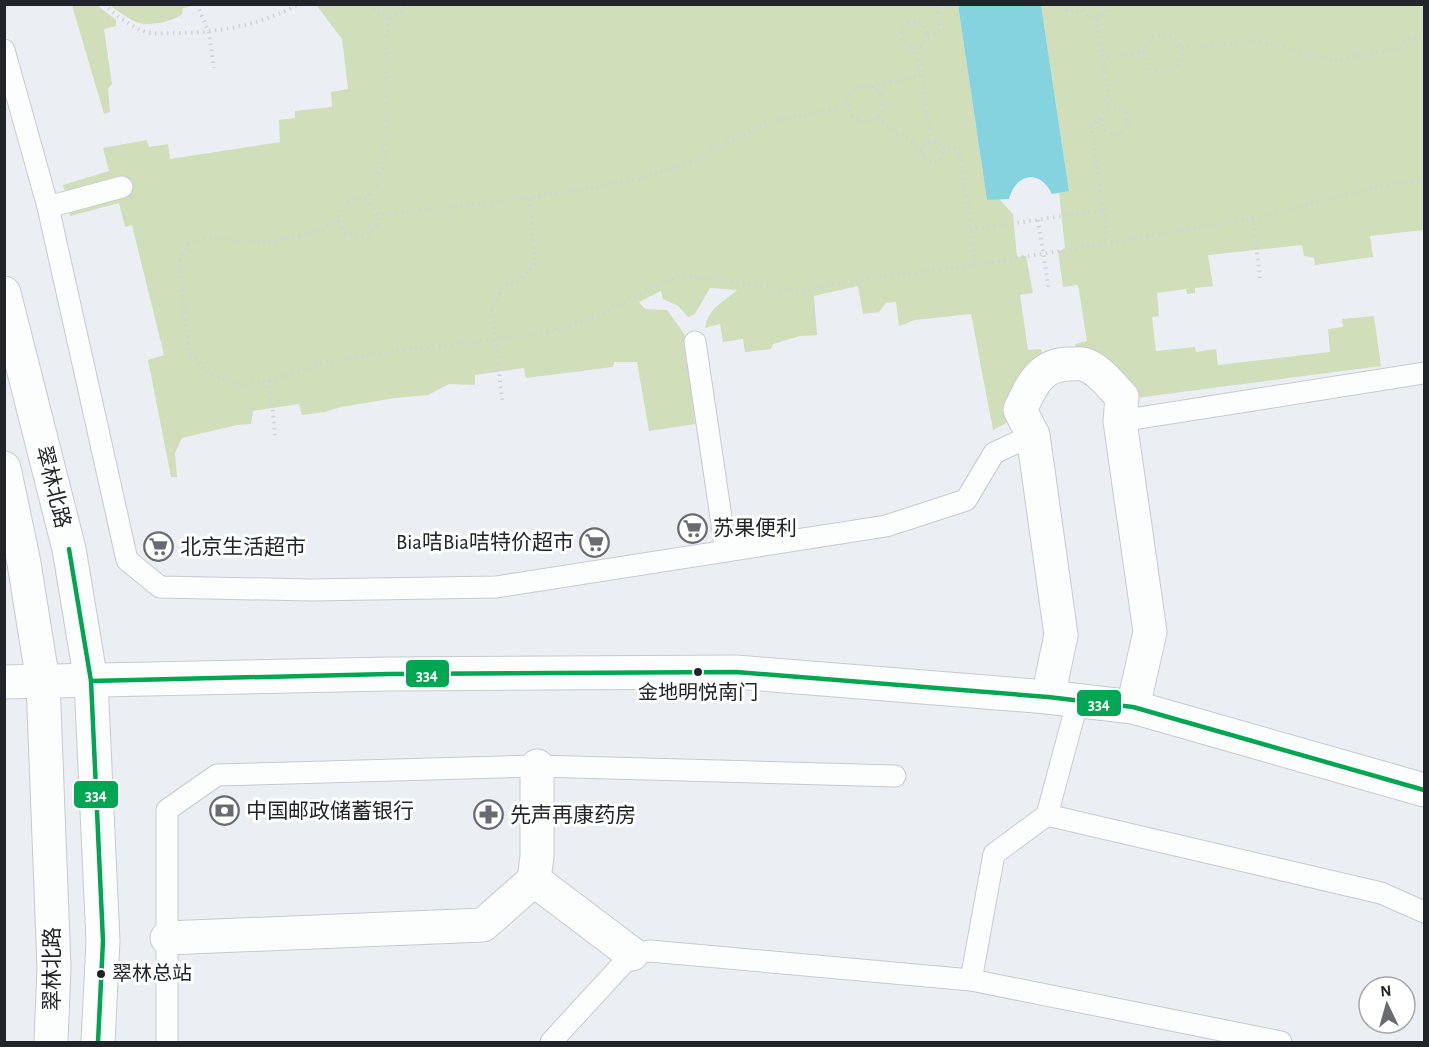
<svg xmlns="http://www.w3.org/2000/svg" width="1429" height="1047" font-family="'Alegreya Sans','Noto Sans SC',sans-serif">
<rect width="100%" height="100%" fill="#ebeff4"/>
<!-- green -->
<g fill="#d0dfba">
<path d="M 72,5 L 97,5 L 116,20 L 116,26 L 104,29 L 112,84 L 108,89 L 110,112 L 104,114 Z"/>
<path d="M 109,5 L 197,5 L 183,8 L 182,14 C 172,22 151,26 139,23 C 129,20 117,10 109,5 Z"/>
<path d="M 307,5 L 958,5 L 987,200 L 999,199 L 1013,214 L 1017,257 L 1026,256 L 1033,293 L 1020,295 L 1028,350 L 1041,349 L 1044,362 L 1010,421 L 993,430 L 971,314 L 915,320 L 899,326 L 896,302 L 886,303 L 879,312 L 863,314 L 858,286 L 814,296 L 817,335 L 800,336 L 773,344 L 771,349 L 745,352 L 743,339 L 723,342 L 720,324 L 705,328 C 708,308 724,302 737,290 L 710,288 L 695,314 L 688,317 L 678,306 L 663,299 L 661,291 L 639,302 L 645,309 L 667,310 L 685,335 L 695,424 L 649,431 L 637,362 L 614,362 L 613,367 L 526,378 L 524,368 L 475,375 L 475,385 L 449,384 L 428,395 L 395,398 L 341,407 L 325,412 L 302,415 L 299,404 L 253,411 L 251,424 L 237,425 L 182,438 L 175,453 L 177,477 L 171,477 L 148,360 L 164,355 L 132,225 L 125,227 L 119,203 L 70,216 L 63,185 L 109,171 L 103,148 L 147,140 L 149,147 L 168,144 L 170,159 L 280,142 L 279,120 L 295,118 L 295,111 L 332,107 L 331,92 L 348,89 L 342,39 L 317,6 Z"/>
<path d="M 1041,5 L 1424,5 L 1424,230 L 1370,236 L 1373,257 L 1315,265 L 1314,258 L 1304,256 L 1302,245 L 1208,255 L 1213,286 L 1195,288 L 1195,293 L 1187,294 L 1186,289 L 1157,293 L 1159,316 L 1152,317 L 1156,351 L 1195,347 L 1196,352 L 1216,349 L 1218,365 L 1330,352 L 1328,329 L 1343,327 L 1342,319 L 1374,316 L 1381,366 L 1128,399 L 1078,356 L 1075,344 L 1087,341 L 1078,285 L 1063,287 L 1058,251 L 1065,249 L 1059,192 L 1069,191 Z"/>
</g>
<!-- water -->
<path fill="#84d3de" d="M 958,5 L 1041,5 L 1069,191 L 1052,194 C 1040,169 1016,173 1009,199 L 987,200 Z"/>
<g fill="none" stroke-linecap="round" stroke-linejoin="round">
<defs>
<g id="lane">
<path d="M 4,50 L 48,207 L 127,560 L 160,587 L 311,590 L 496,587 L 886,526 L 966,500 L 994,453 L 1033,435"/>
<path d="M 48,207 L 122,187"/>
<path d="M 695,342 L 726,551"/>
<path d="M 1120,421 L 1424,373"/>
<path d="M 1047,815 L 1381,893 L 1424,912"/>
<path d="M 971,980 L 994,854 L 1047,815 L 1078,700"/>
<path d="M 167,1042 L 167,810 L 217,775 L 537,766 L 895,776"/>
<path d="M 551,1042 L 632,954 L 650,951 L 971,980 L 1281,1042"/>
</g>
<g id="street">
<path d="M 1048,697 L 1061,635 L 1033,435 L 1020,410 C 1032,385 1040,363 1072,364 C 1077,364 1082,363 1086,365 C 1101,371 1111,386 1122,397 L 1120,421 L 1150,632 L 1133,707"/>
<path d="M 534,880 L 632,954"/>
<path d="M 167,938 L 483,925 L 534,880 L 537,856 L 537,766"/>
</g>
<g id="secondary">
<path d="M 4,293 L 69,549 L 91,681 L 103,941 L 98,1042"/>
<path d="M 4,468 L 24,563 L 43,682 L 54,967 L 51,1042"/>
<path d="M 4,682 L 388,674 L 736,672 L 1048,697 L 1133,707 L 1424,790"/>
</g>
</defs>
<!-- lane casing -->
<use href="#lane" stroke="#c7cacd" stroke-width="23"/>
<!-- street casing -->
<use href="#street" stroke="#c7cacd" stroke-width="35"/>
<!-- secondary casing -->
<use href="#secondary" stroke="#c7cacd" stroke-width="35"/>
<!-- path -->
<g stroke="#d2d3d5" stroke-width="4" stroke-dasharray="1.5 4.5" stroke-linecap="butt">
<path d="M 104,4 C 115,15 136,31 151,33 C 158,34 166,33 174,33 C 215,33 261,26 298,4"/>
<path d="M 197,4 L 209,33 L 214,68"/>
<path d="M 370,4 C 379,21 398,19 407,4"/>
<path d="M 1065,4 L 1066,11 L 1082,11"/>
<path d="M 1081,4 C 1083,18 1093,20 1105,15 L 1108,4"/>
<path d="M 1097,19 L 1110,108"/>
<circle cx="914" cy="35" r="13"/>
<circle cx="1163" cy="54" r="19"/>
<path d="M 928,37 L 940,29 L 936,4"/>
<path d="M 1182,48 L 1262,41 L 1307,55 L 1339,60 L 1395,49 L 1407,40 L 1419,36"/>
<path d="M 1102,57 L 1143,53"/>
<path d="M 922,75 L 931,142"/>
<circle cx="865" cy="104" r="18"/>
<path d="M 872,86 L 922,75 L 916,48"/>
<circle cx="1115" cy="121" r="13"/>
<path d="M 877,118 L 923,151"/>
<path d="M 1101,119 L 1091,125 L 1108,243"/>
<circle cx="933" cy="152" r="10"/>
<path d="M 942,148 L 959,147 L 976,265"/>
<circle cx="358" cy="218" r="19"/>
<path d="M 365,200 L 378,183 L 385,157 L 386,36 L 389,17"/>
<path d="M 377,214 L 484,204 L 580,190 L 638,179 L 696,160 L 767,122 L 846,107"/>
<path d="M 1253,217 L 1260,278"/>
<path d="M 1038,220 L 1049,290"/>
<path d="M 339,221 L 305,235 L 261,243 L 209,237 L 190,241 L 179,262 L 189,352 L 209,374 L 243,386 L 280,378 L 322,363 L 393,351 L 461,344 L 555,331 L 604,314 L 649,289 L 682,275 L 801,291 L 869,278 L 976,265 L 1215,225 L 1271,214 L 1375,187 L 1424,180"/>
<path d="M 970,230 L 1102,210"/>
<path d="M 270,380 L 275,436"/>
<path d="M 502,400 L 492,308 L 504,285 L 520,280 L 536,264 L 529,197"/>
</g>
<!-- lane -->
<use href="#lane" stroke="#fcfdfd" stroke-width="21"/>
<!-- street -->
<use href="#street" stroke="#fcfdfd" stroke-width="33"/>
<!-- secondary -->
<use href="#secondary" stroke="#fcfdfd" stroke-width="33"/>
<defs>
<g id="bus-1">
<path d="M 69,549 L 91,681 L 103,941 L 98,1042"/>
<path d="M 91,681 L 388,674 L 736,672 L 1048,697 L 1133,707 L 1424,790"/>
</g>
</defs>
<!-- bus-1 casing -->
<use href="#bus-1" stroke="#fff" stroke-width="9"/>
<!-- bus-1 -->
<use href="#bus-1" stroke="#00a651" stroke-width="4.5"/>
</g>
<!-- icons -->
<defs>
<symbol id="supermarket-ring" viewBox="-11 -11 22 22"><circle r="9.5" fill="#fff" stroke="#686b6f" stroke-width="1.5"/><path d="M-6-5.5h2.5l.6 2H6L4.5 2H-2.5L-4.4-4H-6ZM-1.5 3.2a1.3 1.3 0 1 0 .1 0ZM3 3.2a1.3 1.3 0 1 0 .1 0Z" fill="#686b6f"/></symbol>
<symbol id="bank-ring" viewBox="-11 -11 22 22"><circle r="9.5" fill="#fff" stroke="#686b6f" stroke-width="1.5"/><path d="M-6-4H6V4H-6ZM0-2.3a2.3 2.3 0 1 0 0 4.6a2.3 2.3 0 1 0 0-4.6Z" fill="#686b6f"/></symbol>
<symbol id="pharmacy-ring" viewBox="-11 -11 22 22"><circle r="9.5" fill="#fff" stroke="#686b6f" stroke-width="1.5"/><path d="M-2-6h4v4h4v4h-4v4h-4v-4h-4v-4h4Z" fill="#686b6f"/></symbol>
</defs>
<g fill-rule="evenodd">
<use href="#supermarket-ring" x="676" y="512" width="33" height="33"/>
<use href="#supermarket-ring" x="578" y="526" width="33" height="33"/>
<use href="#supermarket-ring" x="142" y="530" width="33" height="33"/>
<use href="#bank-ring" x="208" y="794" width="33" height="33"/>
<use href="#pharmacy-ring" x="472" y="798" width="33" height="33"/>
</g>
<!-- markers -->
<g fill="#212428" stroke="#fff" stroke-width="2">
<circle cx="698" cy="672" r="5"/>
<circle cx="101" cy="974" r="5"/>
</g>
<g text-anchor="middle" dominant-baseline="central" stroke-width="6" stroke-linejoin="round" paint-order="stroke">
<!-- bus labels -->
<g font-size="20" fill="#212428" stroke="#fff">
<text x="698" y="693">金地明悦南门</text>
<text x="112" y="974" text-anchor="start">翠林总站</text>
</g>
<!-- street labels -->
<g font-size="21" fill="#212428" stroke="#fff">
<text transform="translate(53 487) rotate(76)">翠林北路</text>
<text transform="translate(52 969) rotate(-90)">翠林北路</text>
</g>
<!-- poi labels -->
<g font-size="21" fill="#212428" stroke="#fff" text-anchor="start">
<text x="713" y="528">苏果便利</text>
<text x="574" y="542" text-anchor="end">Bia咭Bia咭特价超市</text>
<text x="180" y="547">北京生活超市</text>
<text x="246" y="811">中国邮政储蓄银行</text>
<text x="510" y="815">先声再康药房</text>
</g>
</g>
<g stroke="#fff" stroke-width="2">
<rect x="405" y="659" width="45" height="29" rx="6" fill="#00a651"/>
<rect x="1076" y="689" width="46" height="28" rx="6" fill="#00a651"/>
<rect x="73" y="780" width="46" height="29" rx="6" fill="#00a651"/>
</g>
<g font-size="16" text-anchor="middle" font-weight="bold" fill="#fff">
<text x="427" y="680">334</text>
<text x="1099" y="709">334</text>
<text x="96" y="800">334</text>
</g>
<!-- border -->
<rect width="1429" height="1047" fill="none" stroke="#212428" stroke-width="12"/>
<!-- north arrow -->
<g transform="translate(1387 1005) rotate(355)"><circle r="28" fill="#ffffff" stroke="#a6a7a9" stroke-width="1.5"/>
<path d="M0-4.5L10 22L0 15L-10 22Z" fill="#686b6f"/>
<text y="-9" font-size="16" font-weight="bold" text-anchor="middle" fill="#212428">N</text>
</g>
</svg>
